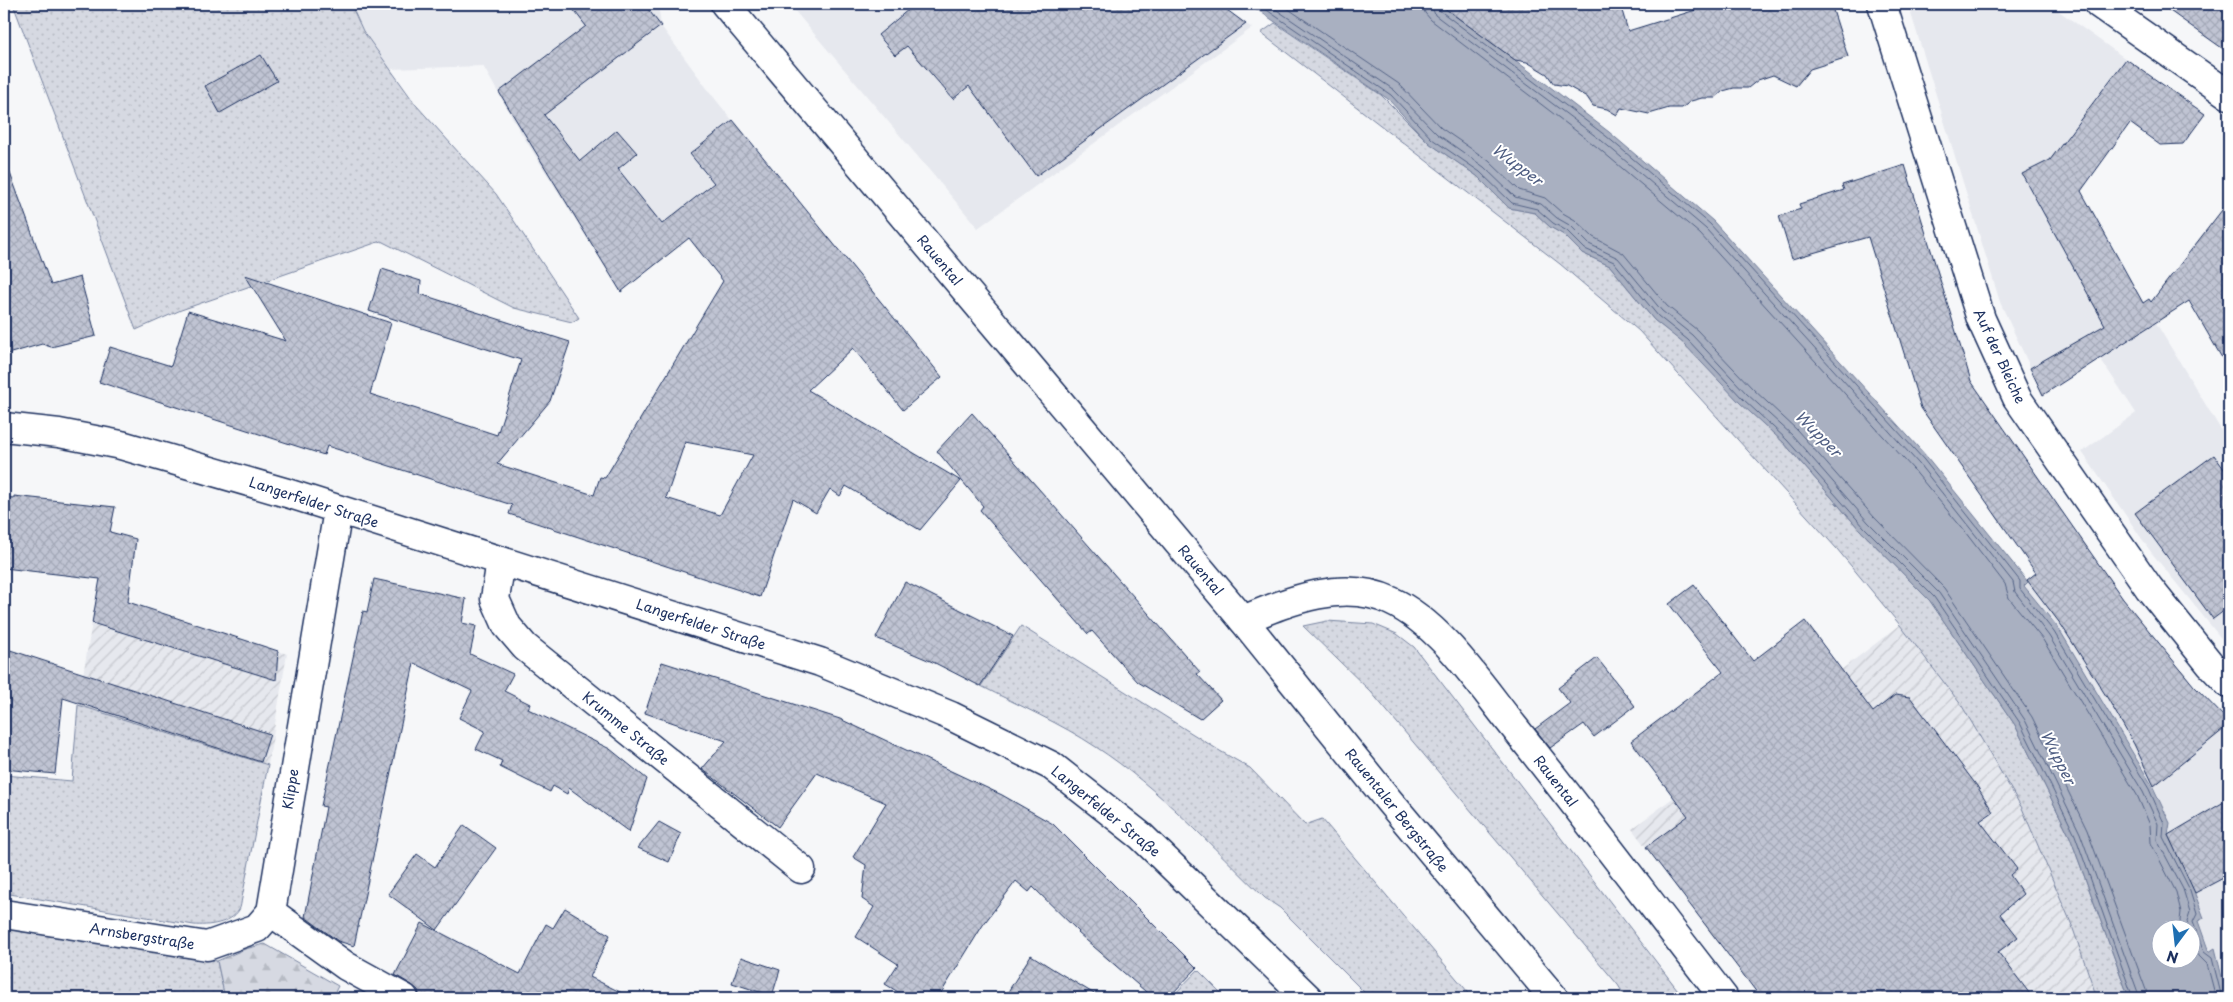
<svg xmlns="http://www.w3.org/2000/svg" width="2233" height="1002" font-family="'Playpen Sans',sans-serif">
<defs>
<pattern id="industrial-furrows" width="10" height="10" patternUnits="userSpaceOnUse" patternTransform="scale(1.25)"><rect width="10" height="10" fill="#e6e8ee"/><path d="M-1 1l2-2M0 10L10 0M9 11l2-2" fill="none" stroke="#c5c7ce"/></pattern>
<pattern id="grass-dots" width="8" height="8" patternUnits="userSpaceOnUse" patternTransform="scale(1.25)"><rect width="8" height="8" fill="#d6d9e2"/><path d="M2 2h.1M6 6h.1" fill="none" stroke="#b7bbc4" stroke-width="1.8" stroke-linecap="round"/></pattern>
<pattern id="forest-firs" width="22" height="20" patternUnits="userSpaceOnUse" patternTransform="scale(1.25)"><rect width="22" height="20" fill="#d6d9e2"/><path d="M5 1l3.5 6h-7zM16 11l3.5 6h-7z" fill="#b7bbc4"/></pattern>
<pattern id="building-cross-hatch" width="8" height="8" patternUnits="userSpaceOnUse" patternTransform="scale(1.25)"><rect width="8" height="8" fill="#c0c4d3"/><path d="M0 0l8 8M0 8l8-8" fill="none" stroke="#a4a9b8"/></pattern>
</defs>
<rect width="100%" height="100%" fill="#f6f7f9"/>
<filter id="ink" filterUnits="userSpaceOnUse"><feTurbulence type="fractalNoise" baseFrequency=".02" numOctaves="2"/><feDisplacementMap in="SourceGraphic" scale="10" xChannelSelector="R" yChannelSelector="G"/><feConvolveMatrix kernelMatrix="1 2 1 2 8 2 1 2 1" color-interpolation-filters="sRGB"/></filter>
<g filter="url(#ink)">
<!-- built -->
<g fill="#e6e8ee">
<path d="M 260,4 L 658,4 L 661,26 L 712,95 L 773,171 L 621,292 L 521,133 L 483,66 L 390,69 L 363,31 L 352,7 L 262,6 Z"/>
<path d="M 789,4 L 1219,4 L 1252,28 L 978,228 Z"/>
<path d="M 1908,4 L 2049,4 L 2126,59 L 2059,149 L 2119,262 L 2229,443 L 2229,648 L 2151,552 L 2082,452 L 2136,413 L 2100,358 L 2043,395 L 2000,302 Z"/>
<path d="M 2082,542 L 2111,585 L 2195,688 L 2229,722 L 2229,998 L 2215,949 L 2210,952 L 2198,920 L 2204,918 L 2195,894 L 2194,886 L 2168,835 L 2170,823 L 2154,787 L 2055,624 L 2024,585 L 2028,582 L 2026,581 Z"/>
</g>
<!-- industrial -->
<g fill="url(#industrial-furrows)">
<path d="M 97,593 L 287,654 L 268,765 L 78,705 Z"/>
<path d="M 1900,625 L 1962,706 L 2022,808 L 2071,923 L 2097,998 L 1761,998 L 1632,829 Z"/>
</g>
<!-- grass -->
<g fill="url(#grass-dots)" stroke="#7884a0">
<path d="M 13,4 L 260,4 L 262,6 L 352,7 L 363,31 L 416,105 L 496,194 L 579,318 L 572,322 L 514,308 L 381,241 L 181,310 L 136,330 Z"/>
<path d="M 1275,23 L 1381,95 L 1429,143 L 1477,176 L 1509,208 L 1535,213 L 1550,227 L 1564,235 L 1582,253 L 1610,266 L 1654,320 L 1684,343 L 1740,402 L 1784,443 L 1860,530 L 1930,601 L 2015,725 L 2070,837 L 2129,998 L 2097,998 L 2071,923 L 2022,808 L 1962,706 L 1900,625 L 1837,549 L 1639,331 L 1560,264 L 1261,33 Z"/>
<path d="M 1327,621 L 1373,624 L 1397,634 L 1414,647 L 1684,998 L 1626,998 L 1618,985 L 1371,692 L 1303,626 Z"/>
<path d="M 1021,626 L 1220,751 L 1250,768 L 1305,825 L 1322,819 L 1473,998 L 1370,998 L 1280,908 L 1265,898 C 1211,846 1159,788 1096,747 C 1060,723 1020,706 981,686 Z"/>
<path d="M 78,705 L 268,765 L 242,898 C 241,902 241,907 239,910 C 230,924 208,926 194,925 L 4,893 L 4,775 L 72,781 Z"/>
<path d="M 4,929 L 217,961 L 225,998 L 4,998 Z"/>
<path d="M 1198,970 L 1226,998 L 1171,998 Z"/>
</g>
<!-- forest -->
<path fill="url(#forest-firs)" stroke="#7884a0" d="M 265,944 L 338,986 L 332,998 L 225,998 L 217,961 L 245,949 Z"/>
<!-- water -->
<path fill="#a9b0c1" stroke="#707c99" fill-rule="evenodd" d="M 1249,4 L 1439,4 L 1494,44 L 1609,132 L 1713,221 L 1927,457 L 2028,582 L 2024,586 L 2059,629 L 2153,787 L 2170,823 L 2168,835 L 2194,886 L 2195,894 L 2204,918 L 2198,921 L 2209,952 L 2215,948 L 2227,998 L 2129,998 L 2070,837 L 2015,725 L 1930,601 L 1860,530 L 1784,443 L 1740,403 L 1684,344 L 1654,320 L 1610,266 L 1582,253 L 1564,235 L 1550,227 L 1535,213 L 1509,208 L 1477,176 L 1429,143 L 1388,99 ZM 2160,930 L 2190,930 L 2190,960 L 2160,960 Z"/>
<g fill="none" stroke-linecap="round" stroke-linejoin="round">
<!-- shore -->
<g stroke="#546386" stroke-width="1">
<path d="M 1258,4 L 1391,95 L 1432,139 L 1480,172 L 1512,203 L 1537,209 L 1553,223 L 1567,231 L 1585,249 L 1614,262 L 1658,316 L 1688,340 L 1743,399 L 1787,440 L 1864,527 L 1934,597 L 2020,723 L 2075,835 L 2133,998"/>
<path d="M 1268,4 L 1394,90 L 1437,134 L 1484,167 L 1515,197 L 1541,204 L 1557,218 L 1571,226 L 1589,244 L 1618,258 L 1662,311 L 1692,335 L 1747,394 L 1792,435 L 1868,522 L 1939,593 L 2025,720 L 2080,833 L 2140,998"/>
<path d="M 1281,4 L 1399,84 L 1441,128 L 1489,161 L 1519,190 L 1545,198 L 1561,212 L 1575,220 L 1593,237 L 1623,253 L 1667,306 L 1697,330 L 1753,389 L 1797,430 L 1874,517 L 1944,588 L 2032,717 L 2087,830 L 2146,990 L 2147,998"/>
<path d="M 1423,4 L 1425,13 L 1431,20 L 1597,147 L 1700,234 L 1913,469 L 1962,528 L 2005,584 L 2009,598 L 2043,640 L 2137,795 L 2150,825 L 2151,843 L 2176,892 L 2181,912 L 2180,921 L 2181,930"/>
<path d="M 1431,4 L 1435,15 L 1602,141 L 1706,229 L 1919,464 L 2013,582 L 2015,592 L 2049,636 L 2143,792 L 2158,824 L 2157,840 L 2183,889 L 2190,912 L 2187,921 L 2189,930"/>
<path d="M 1437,4 L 1439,10 L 1606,136 L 1710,224 L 1924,460 L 2020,581 L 2020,589 L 2054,632 L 2149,789 L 2164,823 L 2163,837 L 2189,888 L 2197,914 L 2193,922 L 2204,952 L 2212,958 L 2222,998"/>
<path d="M 2190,933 L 2199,956 L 2207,964 L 2216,998"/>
</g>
</g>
<!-- building -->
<g fill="url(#building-cross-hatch)" stroke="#1b2f5e" fill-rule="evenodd">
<path d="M 569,4 L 644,4 L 661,26 L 544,115 L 580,161 L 617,130 L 637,153 L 618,169 L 662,224 L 714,183 L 690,154 L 733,120 L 942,377 L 903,410 L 853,348 L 808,390 L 961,481 L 920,530 L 846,486 L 840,496 L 830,489 L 816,513 L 793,499 L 760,597 L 509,514 L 512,505 L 327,446 L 324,455 L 99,382 L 110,347 L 171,366 L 188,311 L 286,341 L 245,275 L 391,323 L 370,394 L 497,435 L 521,360 L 369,311 L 382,269 L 421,281 L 420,294 L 570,342 L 550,401 L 497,464 L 594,495 L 600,477 L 605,478 L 723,281 L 689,238 L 621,292 L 499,92 L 586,26 ZM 685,442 L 753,455 L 720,515 L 666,498 Z"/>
<path d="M 915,4 L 1219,4 L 1246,24 L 1036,176 L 969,86 L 953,99 L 907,46 L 895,55 L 878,35 Z"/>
<path d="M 1439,4 L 1620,4 L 1628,31 L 1715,4 L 1831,4 L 1848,57 L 1810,69 L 1796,86 L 1773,75 L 1758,80 L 1748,88 L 1734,88 L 1723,91 L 1715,98 L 1702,98 L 1691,101 L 1682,108 L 1669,108 L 1649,114 L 1621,108 L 1617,115 L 1607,109 L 1593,106 L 1587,97 L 1567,86 L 1554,84 L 1547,74 L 1527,62 L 1515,60 Z"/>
<path d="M 2160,4 L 2229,4 L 2229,53 Z"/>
<path d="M 261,55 L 277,81 L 220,113 L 205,86 Z"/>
<path d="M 2126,59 L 2205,114 L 2183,144 L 2160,145 L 2130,123 L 2081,191 L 2143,303 L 2149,299 L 2151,302 L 2229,201 L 2229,370 L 2189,301 L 2043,395 L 2030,368 L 2105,325 L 2022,174 L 2050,160 Z"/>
<path d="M 7,165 L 51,285 L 80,277 L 96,336 L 51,347 L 42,344 L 4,355 L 4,166 Z"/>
<path d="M 1905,165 L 1971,381 L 2123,599 L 2194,686 L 2229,722 L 2229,725 L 2154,786 L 2134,744 L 2108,699 L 2062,626 L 2027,580 L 2036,573 L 1921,408 L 1868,237 L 1792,259 L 1779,216 L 1801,209 L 1799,204 L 1844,190 L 1842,185 Z"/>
<path d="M 972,413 L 1200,672 L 1197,674 L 1221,700 L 1200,719 L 1138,682 L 1092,631 L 1088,634 L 980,510 L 983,506 L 937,451 Z"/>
<path d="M 2214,455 L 2229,476 L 2229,607 L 2213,619 L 2135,513 Z"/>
<path d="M 14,496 L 115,507 L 110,532 L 136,539 L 128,602 L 278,651 L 276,680 L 92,623 L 100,579 L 4,568 L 4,497 L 14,498 Z"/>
<path d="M 374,579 L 466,599 L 462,623 L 476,626 L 470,654 L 513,674 L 504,691 L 530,704 L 528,709 L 610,749 L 647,779 L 629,832 L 569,788 L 567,794 L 553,786 L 550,792 L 500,767 L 502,761 L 476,749 L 485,731 L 459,718 L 472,691 L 414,663 L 354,946 L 338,941 L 305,917 L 326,807 L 321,806 L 363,611 L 367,612 Z"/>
<path d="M 905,582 L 1013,636 L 980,686 L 935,663 L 876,638 Z"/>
<path d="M 1694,585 L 1753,661 L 1805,621 L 1873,712 L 1895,695 L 1910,697 L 1977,786 L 1993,812 L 1980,821 L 2017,869 L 2010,875 L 2023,894 L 2000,914 L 2018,937 L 1998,952 L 2033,998 L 1761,998 L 1646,847 L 1688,816 L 1631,741 L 1723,672 L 1669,604 Z"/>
<path d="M 4,648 L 270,734 L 261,762 L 63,698 L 55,774 L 4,769 Z"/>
<path d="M 1597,658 L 1635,706 L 1594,737 L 1584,724 L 1550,748 L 1535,729 L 1570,703 L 1558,688 Z"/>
<path d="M 662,662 L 840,719 L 1002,795 L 1053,824 L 1197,968 L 1168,998 L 1153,998 L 1078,933 L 1079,932 L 1033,887 L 1029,892 L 1016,881 L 983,925 L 938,998 L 908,998 L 885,984 L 898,964 L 856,937 L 874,907 L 862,899 L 866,865 L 853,857 L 886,803 L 817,773 L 778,827 L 702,769 L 726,741 L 645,713 Z"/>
<path d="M 2229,799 L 2229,875 L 2195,893 L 2168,835 Z"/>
<path d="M 659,822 L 681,834 L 669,862 L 638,848 Z"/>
<path d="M 464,825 L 496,848 L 437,930 L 388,894 L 417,854 L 435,867 Z"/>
<path d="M 565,908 L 610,935 L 590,977 L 632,998 L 420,998 L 418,990 L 412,985 L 395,975 L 422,923 L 520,974 L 546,924 L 553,928 Z"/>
<path d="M 1031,955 L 1053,969 L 1101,998 L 1004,998 Z"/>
<path d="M 741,957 L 780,970 L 772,996 L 732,983 Z"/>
</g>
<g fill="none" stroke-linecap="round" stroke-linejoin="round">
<defs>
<g id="minor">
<path d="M 1882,4 L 1981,319 L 2017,398 L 2149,588 L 2210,664 L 2229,684"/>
<path d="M 2099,4 L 2229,95"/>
<path d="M 338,510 L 271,912 L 346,966 L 404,998"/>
<path d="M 501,561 L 495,599 L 507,626 L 525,647 L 801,869"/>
<path d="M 1243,620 C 1289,601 1343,578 1391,601 C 1441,624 1480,685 1514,727 C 1585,816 1654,908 1724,998"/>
<path d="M 4,914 L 207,946 L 257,928 L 271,912"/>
</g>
<path id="secondary" d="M 4,427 L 59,433 L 121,445 L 287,493 L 820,662 L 951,716 L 1052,766 L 1141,836 L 1308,998"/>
<path id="primary" d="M 725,4 L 1243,620 L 1389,801 L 1554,998"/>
</defs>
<!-- minor casing -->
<use href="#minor" stroke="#1b2f5e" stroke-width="31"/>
<!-- secondary casing -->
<use href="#secondary" stroke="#1b2f5e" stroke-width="31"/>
<!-- primary casing -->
<use href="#primary" stroke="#1b2f5e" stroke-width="31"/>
<!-- minor -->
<use href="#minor" stroke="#fff" stroke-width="28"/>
<!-- secondary -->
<use href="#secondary" stroke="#fff" stroke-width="28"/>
<!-- primary -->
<use href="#primary" stroke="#fff" stroke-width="28"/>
</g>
</g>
<g text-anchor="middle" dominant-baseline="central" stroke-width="4" stroke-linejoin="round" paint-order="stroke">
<!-- street labels -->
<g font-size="14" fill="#1b2f5e" stroke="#fff">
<text transform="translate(940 260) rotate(50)">Rauental</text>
<text transform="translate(2000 356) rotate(65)">Auf der Bleiche</text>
<text transform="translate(314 502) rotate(18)">Langerfelder Straße</text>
<text transform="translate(1201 570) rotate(50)">Rauental</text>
<text transform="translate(701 624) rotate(18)">Langerfelder Straße</text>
<text transform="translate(626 728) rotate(39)">Krumme Straße</text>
<text transform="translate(1556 781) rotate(52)">Rauental</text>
<text transform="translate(290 789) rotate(-81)">Klippe</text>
<text transform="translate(1397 810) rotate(51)">Rauentaler Bergstraße</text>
<text transform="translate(1106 811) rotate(39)">Langerfelder Straße</text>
<text transform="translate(142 936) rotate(9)">Arnsbergstraße</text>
</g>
<!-- water labels -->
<g font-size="15" font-style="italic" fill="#4d5c81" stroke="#fff">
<text transform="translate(1518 164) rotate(37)">Wupper</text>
<text transform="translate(1819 433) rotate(45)">Wupper</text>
<text transform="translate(2059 757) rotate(63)">Wupper</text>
</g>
</g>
<!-- margin -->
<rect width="2233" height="1002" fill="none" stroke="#fff" stroke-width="20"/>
<rect x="10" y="10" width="2213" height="982" fill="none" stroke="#1b2f5e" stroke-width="2" filter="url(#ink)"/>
<!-- north arrow -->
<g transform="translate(2176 944) rotate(195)"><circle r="24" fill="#ffffff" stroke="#a4acbf"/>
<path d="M0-4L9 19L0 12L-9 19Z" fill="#1f6fb2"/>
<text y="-8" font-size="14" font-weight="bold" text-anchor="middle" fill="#1b2f5e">N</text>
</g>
</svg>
